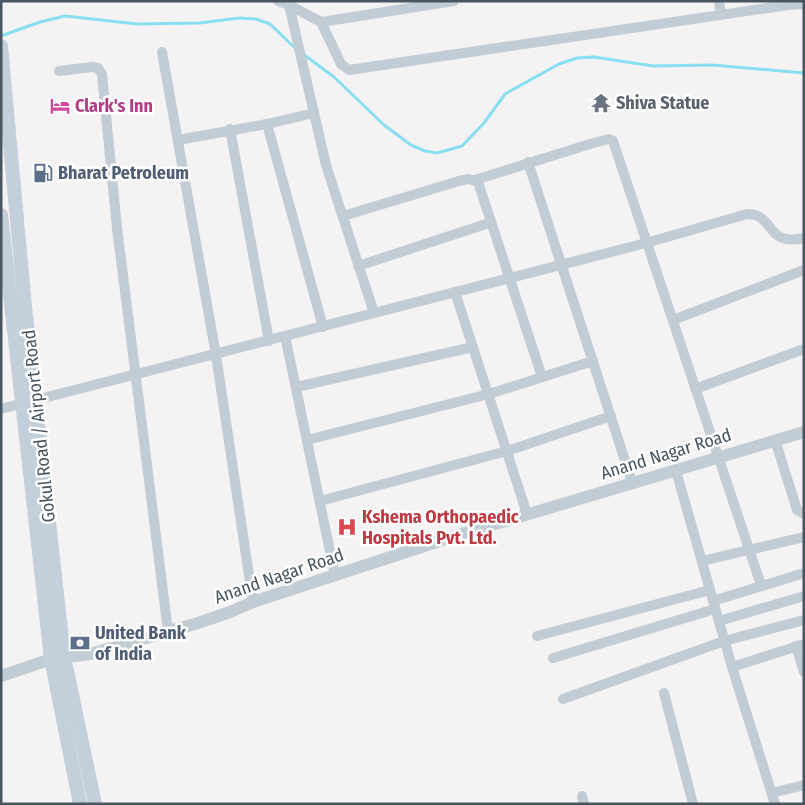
<svg xmlns="http://www.w3.org/2000/svg" width="805" height="805" font-family="'Fira Sans Condensed',sans-serif">
<rect width="100%" height="100%" fill="#f4f2f2"/>
<g fill="none" stroke-linecap="round" stroke-linejoin="round">
<!-- stream -->
<g stroke="#89dff2" stroke-width="3">
<path d="M 1,36 L 40,22 L 65,16 L 137,24 L 200,23 L 239,18 L 256,19 L 270,24 L 296,49"/>
<path d="M 303,54 L 334,77 L 384,125 L 411,145 L 425,151 L 437,153 L 462,146 L 484,123 L 505,94 L 559,64 L 577,58 L 594,57 L 653,66 L 712,65 L 804,73"/>
</g>
<!-- minor -->
<g stroke="#c2ccd4" stroke-width="10">
<path d="M 278,1 L 289,5 L 326,165 L 374,313"/>
<path d="M 288,1 L 289,5 L 321,22 L 341,64 L 349,70 L 788,5 L 787,1"/>
<path d="M 719,1 L 721,14"/>
<path d="M 788,5 L 804,4"/>
<path d="M 321,22 L 454,1"/>
<path d="M 162,52 L 216,355 L 253,602"/>
<path d="M 59,71 L 92,67 L 98,68 L 102,74 L 117,228 L 168,631"/>
<path d="M 267,124 L 323,327"/>
<path d="M 230,129 L 269,341"/>
<path d="M 178,140 L 267,124 L 314,113"/>
<path d="M 528,162 L 632,482"/>
<path d="M 475,180 L 593,143 L 609,139 L 613,141 L 761,585"/>
<path d="M 343,216 L 459,181 L 469,179 L 478,182 L 542,377"/>
<path d="M 358,266 L 489,223"/>
<path d="M 455,292 L 527,514"/>
<path d="M 673,320 L 804,270"/>
<path d="M 285,336 L 335,575"/>
<path d="M 296,387 L 473,347"/>
<path d="M 695,389 L 804,349"/>
<path d="M 1,409 L 646,243 L 747,214 C 776,214 764,247 804,238"/>
<path d="M 307,440 L 489,394 L 593,361"/>
<path d="M 775,440 L 797,510 L 804,514"/>
<path d="M 676,471 L 732,667 L 775,804"/>
<path d="M 320,501 L 507,451 L 611,416"/>
<path d="M 702,561 L 804,537"/>
<path d="M 713,601 L 804,573"/>
<path d="M 719,621 L 804,596"/>
<path d="M 537,636 L 710,590"/>
<path d="M 796,646 L 804,672"/>
<path d="M 553,658 L 715,609"/>
<path d="M 732,667 L 804,644"/>
<path d="M 664,693 L 693,804"/>
<path d="M 563,699 L 724,641 L 804,620"/>
<path d="M 772,793 L 804,785"/>
<path d="M 582,796 L 584,804"/>
</g>
<!-- tertiary -->
<path stroke="#c2ccd4" stroke-width="12" d="M 1,676 L 51,659 L 90,654 L 198,623 L 230,612 L 253,602 L 455,536 L 804,432"/>
<!-- secondary -->
<g stroke="#c3cfdb" stroke-width="14">
<path d="M 1,46 L 25,307 L 64,657 L 95,804"/>
<path d="M 1,215 L 51,659 L 80,804"/>
</g>
</g>
<!-- icons -->
<defs>
<symbol id="temple-bare" viewBox="-9 -9 18 18"><path d="M0-6L5-2H3V0L6.5 2.5H4V6H1.5V3h-3V6H-4V2.5H-6.5L-3 0V-2H-5Z" fill="#6b7280" stroke="#fff" stroke-width="2.5" paint-order="stroke"/></symbol>
<symbol id="hotel-bare" viewBox="-9 -9 18 18"><path d="M-6-4.5h1.5V1H6V5H4.5V3h-9V5H-6ZM-4 0a1.8 1.8 0 1 1 3.6 0ZM.5 0V-2.5h3Q6-2.5 6 0Z" fill="#d1479c" stroke="#fff" stroke-width="2.5" paint-order="stroke"/></symbol>
<symbol id="fuel-bare" viewBox="-9 -9 18 18"><path d="M-5.5-6h7V0h2V4h1.3V-2.5L3-4.5l.8-.8L6-3V5H2.5V1h-1V6h-7ZM-4.2-4.7v3.2H.2V-4.7Z" fill="#5c6f8a" stroke="#fff" stroke-width="2.5" paint-order="stroke"/></symbol>
<symbol id="hospital-bare" viewBox="-9 -9 18 18"><path d="M-5-5h3v3.5h4V-5h3V5h-3V1.5h-4V5h-3Z" fill="#e0444e" stroke="#fff" stroke-width="2.5" paint-order="stroke"/></symbol>
<symbol id="bank-bare" viewBox="-9 -9 18 18"><path d="M-6-4H6V4H-6ZM0-2.3a2.3 2.3 0 1 0 0 4.6a2.3 2.3 0 1 0 0-4.6Z" fill="#5c6f8a" stroke="#fff" stroke-width="2.5" paint-order="stroke"/></symbol>
</defs>
<g fill-rule="evenodd">
<use href="#temple-bare" x="587" y="89" width="28" height="28"/>
<use href="#hotel-bare" x="46" y="92" width="28" height="28"/>
<use href="#fuel-bare" x="29" y="159" width="28" height="28"/>
<use href="#hospital-bare" x="333" y="513" width="28" height="28"/>
<use href="#bank-bare" x="66" y="629" width="28" height="28"/>
</g>
<g text-anchor="middle" dominant-baseline="central" stroke-width="5" stroke-linejoin="round" paint-order="stroke">
<!-- worship labels -->
<g font-size="18" font-weight="bold" fill="#5b616d" stroke="#fff" text-anchor="start">
<text x="616" y="103">Shiva Statue</text>
</g>
<!-- hotel labels -->
<g font-size="18" font-weight="bold" fill="#b23c85" stroke="#fff" text-anchor="start">
<text x="75" y="106">Clark's Inn</text>
</g>
<!-- service labels -->
<g font-size="18" font-weight="bold" fill="#4e5e75" stroke="#fff" text-anchor="start">
<text x="58" y="173">Bharat Petroleum</text>
<text x="95" y="633">United Bank<tspan x="95" dy="21">of India</tspan></text>
</g>
<!-- street labels -->
<g font-size="18" fill="#485661" stroke="#fff">
<text transform="translate(39 426) rotate(-96)">Gokul Road / Airport Road</text>
<text transform="translate(666 454) rotate(-17)">Anand Nagar Road</text>
<text transform="translate(279 576) rotate(-19)">Anand Nagar Road</text>
</g>
<!-- health labels -->
<g font-size="18" font-weight="bold" fill="#be3a42" stroke="#fff" text-anchor="start">
<text x="362" y="517">Kshema Orthopaedic<tspan x="362" dy="21">Hospitals Pvt. Ltd.</tspan></text>
</g>
</g>
<!-- border -->
<rect width="805" height="805" fill="none" stroke="#485661" stroke-width="5"/>
</svg>
